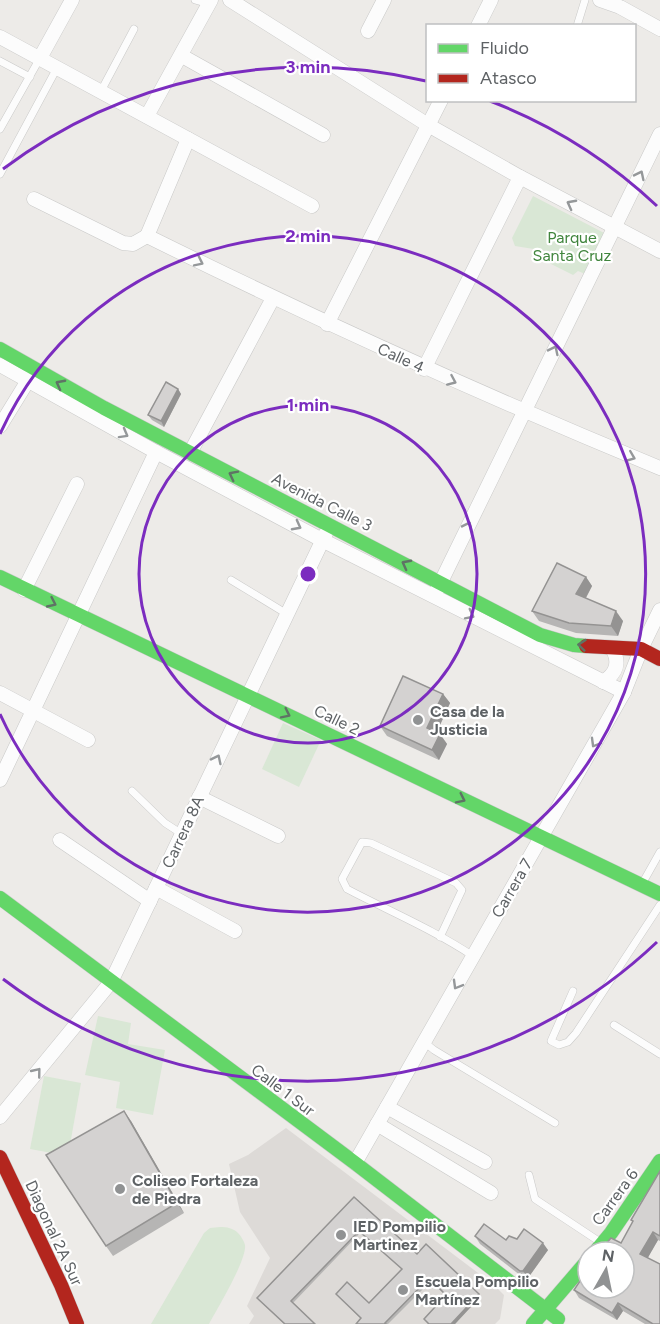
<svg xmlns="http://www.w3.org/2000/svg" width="660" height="1324" font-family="Figtree,sans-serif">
<rect width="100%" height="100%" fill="#edebe8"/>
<!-- education -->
<path fill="#dddad7" d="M 286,1128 L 494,1285 L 504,1295 L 500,1319 L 495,1324 L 249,1324 L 254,1316 L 247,1306 L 270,1258 L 240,1212 L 229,1164 L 248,1155 Z"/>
<!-- green -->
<g fill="#d9e7d5">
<path d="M 533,196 L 608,235 L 590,276 L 578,271 L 573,275 L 551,264 L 546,251 L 515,246 L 512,238 Z"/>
<path d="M 283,723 L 321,740 L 299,787 L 262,769 Z"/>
<path d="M 98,1016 L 131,1023 L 128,1044 L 165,1050 L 153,1115 L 116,1108 L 120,1082 L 85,1075 Z"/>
<path d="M 44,1076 L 81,1083 L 68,1156 L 30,1149 Z"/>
<path d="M 220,1227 C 227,1227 233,1228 238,1233 C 241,1236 244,1241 245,1245 C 247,1260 217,1309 209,1324 L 151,1324 L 204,1233 L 210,1228 Z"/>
</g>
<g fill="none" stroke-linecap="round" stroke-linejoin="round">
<defs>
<g id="lane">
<path d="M 195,0 L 209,4"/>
<path d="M 577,26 L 585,0"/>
<path d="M 0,61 L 30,77"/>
<path d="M 101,91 L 134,29"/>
<path d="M 0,129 L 40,58"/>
<path d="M 0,174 L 57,68"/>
<path d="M 231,580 L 287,614"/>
<path d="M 132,791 L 165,823 L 182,834"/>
<path d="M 642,884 L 660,852"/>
<path d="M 440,937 L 462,890 L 456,883 L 371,843 L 362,842 L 342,879 L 347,889 C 389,911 434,930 473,956"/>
<path d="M 573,991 L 551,1041 L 559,1045 L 568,1042 L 576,1033 L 660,905"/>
<path d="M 614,1025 L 660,1054"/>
<path d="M 424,1042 L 434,1050 L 555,1123"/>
<path d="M 529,1175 L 535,1199 L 600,1242"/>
</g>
<g id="street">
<path d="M 230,0 L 428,125 L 520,177 L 660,251"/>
<path d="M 600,0 L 620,7 L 660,29"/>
<path d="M 478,26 L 491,0"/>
<path d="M 368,31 L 384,0"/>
<path d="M 0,37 L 312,206"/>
<path d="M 182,56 L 323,135"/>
<path d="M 40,58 L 72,0"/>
<path d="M 147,116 L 211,0"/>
<path d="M 34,199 L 123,243 L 133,244 L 147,236"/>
<path d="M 147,236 C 317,320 485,396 660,468"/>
<path d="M 147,236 L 188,139"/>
<path d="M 327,324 L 441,100"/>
<path d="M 0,365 L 156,452 L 322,540 L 624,692"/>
<path d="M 424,369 L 520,177"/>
<path d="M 0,426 L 32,374"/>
<path d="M 190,453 L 273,298"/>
<path d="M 24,590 L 77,484"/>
<path d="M 437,590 L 660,134"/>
<path d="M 603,682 C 617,673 620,662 612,648"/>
<path d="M 0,693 L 88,740"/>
<path d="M 0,780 L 156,452"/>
<path d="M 199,797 L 278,836"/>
<path d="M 60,840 L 150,901"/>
<path d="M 156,888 L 235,931"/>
<path d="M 387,1107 L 485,1162"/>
<path d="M 0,1117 L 111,982 L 326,533"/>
<path d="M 377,1124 L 491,1193"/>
<path d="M 355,1163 L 624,692 L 641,649 L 660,610"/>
</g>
<g id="fast">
<path d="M 0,349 L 104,408 L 540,635 L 574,645 L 586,646"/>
<path d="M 0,577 L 660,894"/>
<path d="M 0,898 L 355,1163 L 558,1319"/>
<path d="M 595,1252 L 611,1233 L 660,1161"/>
<path d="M 533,1324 L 588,1260"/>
</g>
<g id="jam">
<path d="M 586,646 L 641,649 L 660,659"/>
<path d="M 0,1157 L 61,1285 L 77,1324"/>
</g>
</defs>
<!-- lane casing -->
<use href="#lane" stroke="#c9c9c8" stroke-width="8"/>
<!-- street casing -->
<use href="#street" stroke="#c9c9c8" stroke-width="15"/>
<!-- fast casing -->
<use href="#fast" stroke="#c7c8c8" stroke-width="15"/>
<!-- jam casing -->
<use href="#jam" stroke="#c7c8c8" stroke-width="15"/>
<!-- lane -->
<use href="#lane" stroke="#fcfcfc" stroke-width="7"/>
<!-- street -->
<use href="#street" stroke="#fcfcfc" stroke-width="14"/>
<!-- fast -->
<use href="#fast" stroke="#63d668" stroke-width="14"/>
<!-- jam -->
<use href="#jam" stroke="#b3261e" stroke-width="14"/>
</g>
<!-- wall -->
<g fill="#b6b5b4">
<path d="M 178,389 L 181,394 L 164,427 L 152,420 L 148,415 Z"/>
<path d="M 586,577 L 592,586 L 586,598 L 623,621 L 618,636 L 576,633 L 539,621 L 532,611 Z"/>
<path d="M 443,694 L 450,703 L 437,732 L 440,734 L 447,744 L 439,760 L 387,736 L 380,726 Z"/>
<path d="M 131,1121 L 184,1213 L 113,1256 L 106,1246 Z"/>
<path d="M 660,1171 L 660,1241 L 658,1240 L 648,1257 L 660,1324 L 645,1324 L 623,1311 L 617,1320 L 579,1298 L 574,1290 L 621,1243 L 633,1222 L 631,1220 Z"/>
<path d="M 354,1197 L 417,1254 L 481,1296 L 455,1324 L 428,1324 L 424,1319 L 445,1295 L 431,1281 L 388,1324 L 356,1324 L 361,1319 L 336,1294 L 369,1303 L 402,1269 L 360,1233 L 293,1303 L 315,1324 L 284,1324 L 259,1300 L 257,1298 Z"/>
<path d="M 475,1236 L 506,1240 L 548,1250 L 528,1278 L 525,1279 L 480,1244 Z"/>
</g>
<!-- shaded-wall -->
<g fill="#949392">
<path d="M 178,389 L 181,394 L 164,427 L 161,421 Z"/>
<path d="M 586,577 L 592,586 L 583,603 L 576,594 Z"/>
<path d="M 616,611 L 623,621 L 618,636 L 611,626 Z"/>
<path d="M 443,694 L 450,703 L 434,738 L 427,728 Z"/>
<path d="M 440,734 L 447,744 L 439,760 L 432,750 Z"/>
<path d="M 124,1111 L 131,1121 L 184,1213 L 177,1203 Z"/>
<path d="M 653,1232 L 658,1240 L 646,1261 L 640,1254 Z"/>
<path d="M 543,1243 L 548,1250 L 528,1278 L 523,1271 Z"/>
<path d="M 479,1294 L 481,1296 L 455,1324 L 451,1324 Z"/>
<path d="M 618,1303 L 623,1311 L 617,1320 L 612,1313 Z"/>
</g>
<!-- building -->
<g fill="#d4d2d1" stroke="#949392" stroke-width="1.5">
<path d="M 166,382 L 178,389 L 161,421 L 148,415 Z"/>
<path d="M 557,563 L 586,577 L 576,594 L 616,611 L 611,626 L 569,623 L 532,611 Z"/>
<path d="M 403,676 L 443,694 L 427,728 L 440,734 L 432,750 L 380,726 Z"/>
<path d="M 124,1111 L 177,1203 L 106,1246 L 46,1155 Z"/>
<path d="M 660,1171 L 660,1236 L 653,1232 L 640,1254 L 660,1264 L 660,1324 L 653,1324 L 618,1303 L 612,1313 L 574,1290 L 588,1269 L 588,1288 L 624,1288 L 624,1252 L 599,1252 L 611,1238 L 621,1243 L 633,1221 L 631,1220 Z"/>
<path d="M 354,1197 L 417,1254 L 426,1244 L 479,1294 L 451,1324 L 429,1324 L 424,1319 L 446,1295 L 429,1278 L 385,1323 L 386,1324 L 356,1324 L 361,1318 L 336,1294 L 347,1282 L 369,1303 L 402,1269 L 359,1231 L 291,1301 L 315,1324 L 285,1324 L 257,1298 Z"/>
<path d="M 484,1224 L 506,1240 L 509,1236 L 517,1239 L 524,1229 L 543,1243 L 523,1271 L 520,1271 L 475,1236 Z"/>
</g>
<!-- one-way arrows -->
<defs><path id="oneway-chevron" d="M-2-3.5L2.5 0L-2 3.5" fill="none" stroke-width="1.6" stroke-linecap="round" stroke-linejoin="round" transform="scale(1.5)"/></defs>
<g stroke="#95989a">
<use href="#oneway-chevron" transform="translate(640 175) rotate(-64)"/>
<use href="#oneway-chevron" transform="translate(571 204) rotate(-152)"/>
<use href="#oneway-chevron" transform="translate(199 262) rotate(26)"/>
<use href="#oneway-chevron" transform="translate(554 350) rotate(-64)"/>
<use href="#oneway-chevron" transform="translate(452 381) rotate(24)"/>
<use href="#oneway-chevron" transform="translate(124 434) rotate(29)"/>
<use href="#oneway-chevron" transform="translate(631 457) rotate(22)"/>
<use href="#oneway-chevron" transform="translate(297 526) rotate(28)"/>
<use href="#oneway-chevron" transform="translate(468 526) rotate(-64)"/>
<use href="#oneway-chevron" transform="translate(470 615) rotate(27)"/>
<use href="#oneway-chevron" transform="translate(595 743) rotate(120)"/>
<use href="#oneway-chevron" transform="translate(217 759) rotate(-64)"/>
<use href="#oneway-chevron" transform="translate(457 985) rotate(120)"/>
<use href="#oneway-chevron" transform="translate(37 1072) rotate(-51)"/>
</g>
<g stroke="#5f7365">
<use href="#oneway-chevron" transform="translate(60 384) rotate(-152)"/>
<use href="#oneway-chevron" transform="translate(233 475) rotate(-153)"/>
<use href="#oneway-chevron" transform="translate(406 564) rotate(-152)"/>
<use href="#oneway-chevron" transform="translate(52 603) rotate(25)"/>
<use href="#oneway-chevron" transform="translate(582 645) rotate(-174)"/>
<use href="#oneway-chevron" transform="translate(286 714) rotate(26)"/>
<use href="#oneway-chevron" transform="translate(461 799) rotate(26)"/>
</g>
<!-- distance rings -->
<g fill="none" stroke="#7b2cbf" stroke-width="3">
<circle cx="308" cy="574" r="169"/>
<path d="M0 434A338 338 0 1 1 0 714"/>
<path d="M657 942A507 507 0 0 1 3 979M3 169A507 507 0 0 1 426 81M490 101A507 507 0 0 1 657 206"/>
</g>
<!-- markers -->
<g fill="#909293" stroke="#fff" stroke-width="2">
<circle cx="418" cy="720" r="6"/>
<circle cx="120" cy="1189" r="6"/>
<circle cx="341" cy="1235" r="6"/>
<circle cx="403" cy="1290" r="6"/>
</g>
<g text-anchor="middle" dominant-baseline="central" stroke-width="4.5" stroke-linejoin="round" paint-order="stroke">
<!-- park labels -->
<g font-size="16" fill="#40853d" stroke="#fff">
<text x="572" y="237">Parque<tspan x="572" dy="18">Santa Cruz</tspan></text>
</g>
<!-- street labels -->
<g font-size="16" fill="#5e6265" stroke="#fff">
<text transform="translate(401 358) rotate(25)">Calle 4</text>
<text transform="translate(322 502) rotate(27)">Avenida Calle 3</text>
<text transform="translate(337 720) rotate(26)">Calle 2</text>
<text transform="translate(183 832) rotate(-65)">Carrera 8A</text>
<text transform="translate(512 888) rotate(-60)">Carrera 7</text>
<text transform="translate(283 1090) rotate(37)">Calle 1 Sur</text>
<text transform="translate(615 1197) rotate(-54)">Carrera 6</text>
<text transform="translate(54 1233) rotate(65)">Diagonal 2A Sur</text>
</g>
<!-- poi labels -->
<g font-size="16" font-weight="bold" fill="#5e6265" stroke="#fff" text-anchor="start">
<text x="430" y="711">Casa de la<tspan x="430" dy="18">Justicia</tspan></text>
<text x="132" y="1180">Coliseo Fortaleza<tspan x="132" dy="18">de Piedra</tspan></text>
<text x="353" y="1226">IED Pompilio<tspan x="353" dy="18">Martinez</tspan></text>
<text x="415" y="1281">Escuela Pompilio<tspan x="415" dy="18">Martínez</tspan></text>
</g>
</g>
<circle cx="308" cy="574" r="9" fill="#7b2cbf" stroke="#fff" stroke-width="3"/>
<g font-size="18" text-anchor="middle" font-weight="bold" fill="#7b2cbf" stroke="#fff" stroke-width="4.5" stroke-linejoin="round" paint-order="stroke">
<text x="308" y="73">3 min</text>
<text x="308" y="242">2 min</text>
<text x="308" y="411">1 min</text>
</g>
<!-- legend -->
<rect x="426" y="24" width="210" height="78" fill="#ffffff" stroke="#bfc0c1" stroke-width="1.5"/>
<rect x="438" y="44" width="30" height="9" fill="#63d668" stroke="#bfc0c1" stroke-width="1.5"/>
<text x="480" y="54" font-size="18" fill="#5e6265">Fluido</text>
<rect x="438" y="74" width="30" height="9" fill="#b3261e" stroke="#bfc0c1" stroke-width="1.5"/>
<text x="480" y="84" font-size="18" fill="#5e6265">Atasco</text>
<!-- north arrow -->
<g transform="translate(606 1270) rotate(9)"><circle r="28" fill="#ffffff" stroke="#bfc0c1" stroke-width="1.5"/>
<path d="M0-4.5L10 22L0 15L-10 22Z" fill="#909293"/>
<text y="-9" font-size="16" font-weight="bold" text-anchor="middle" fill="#5e6265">N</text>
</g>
</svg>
